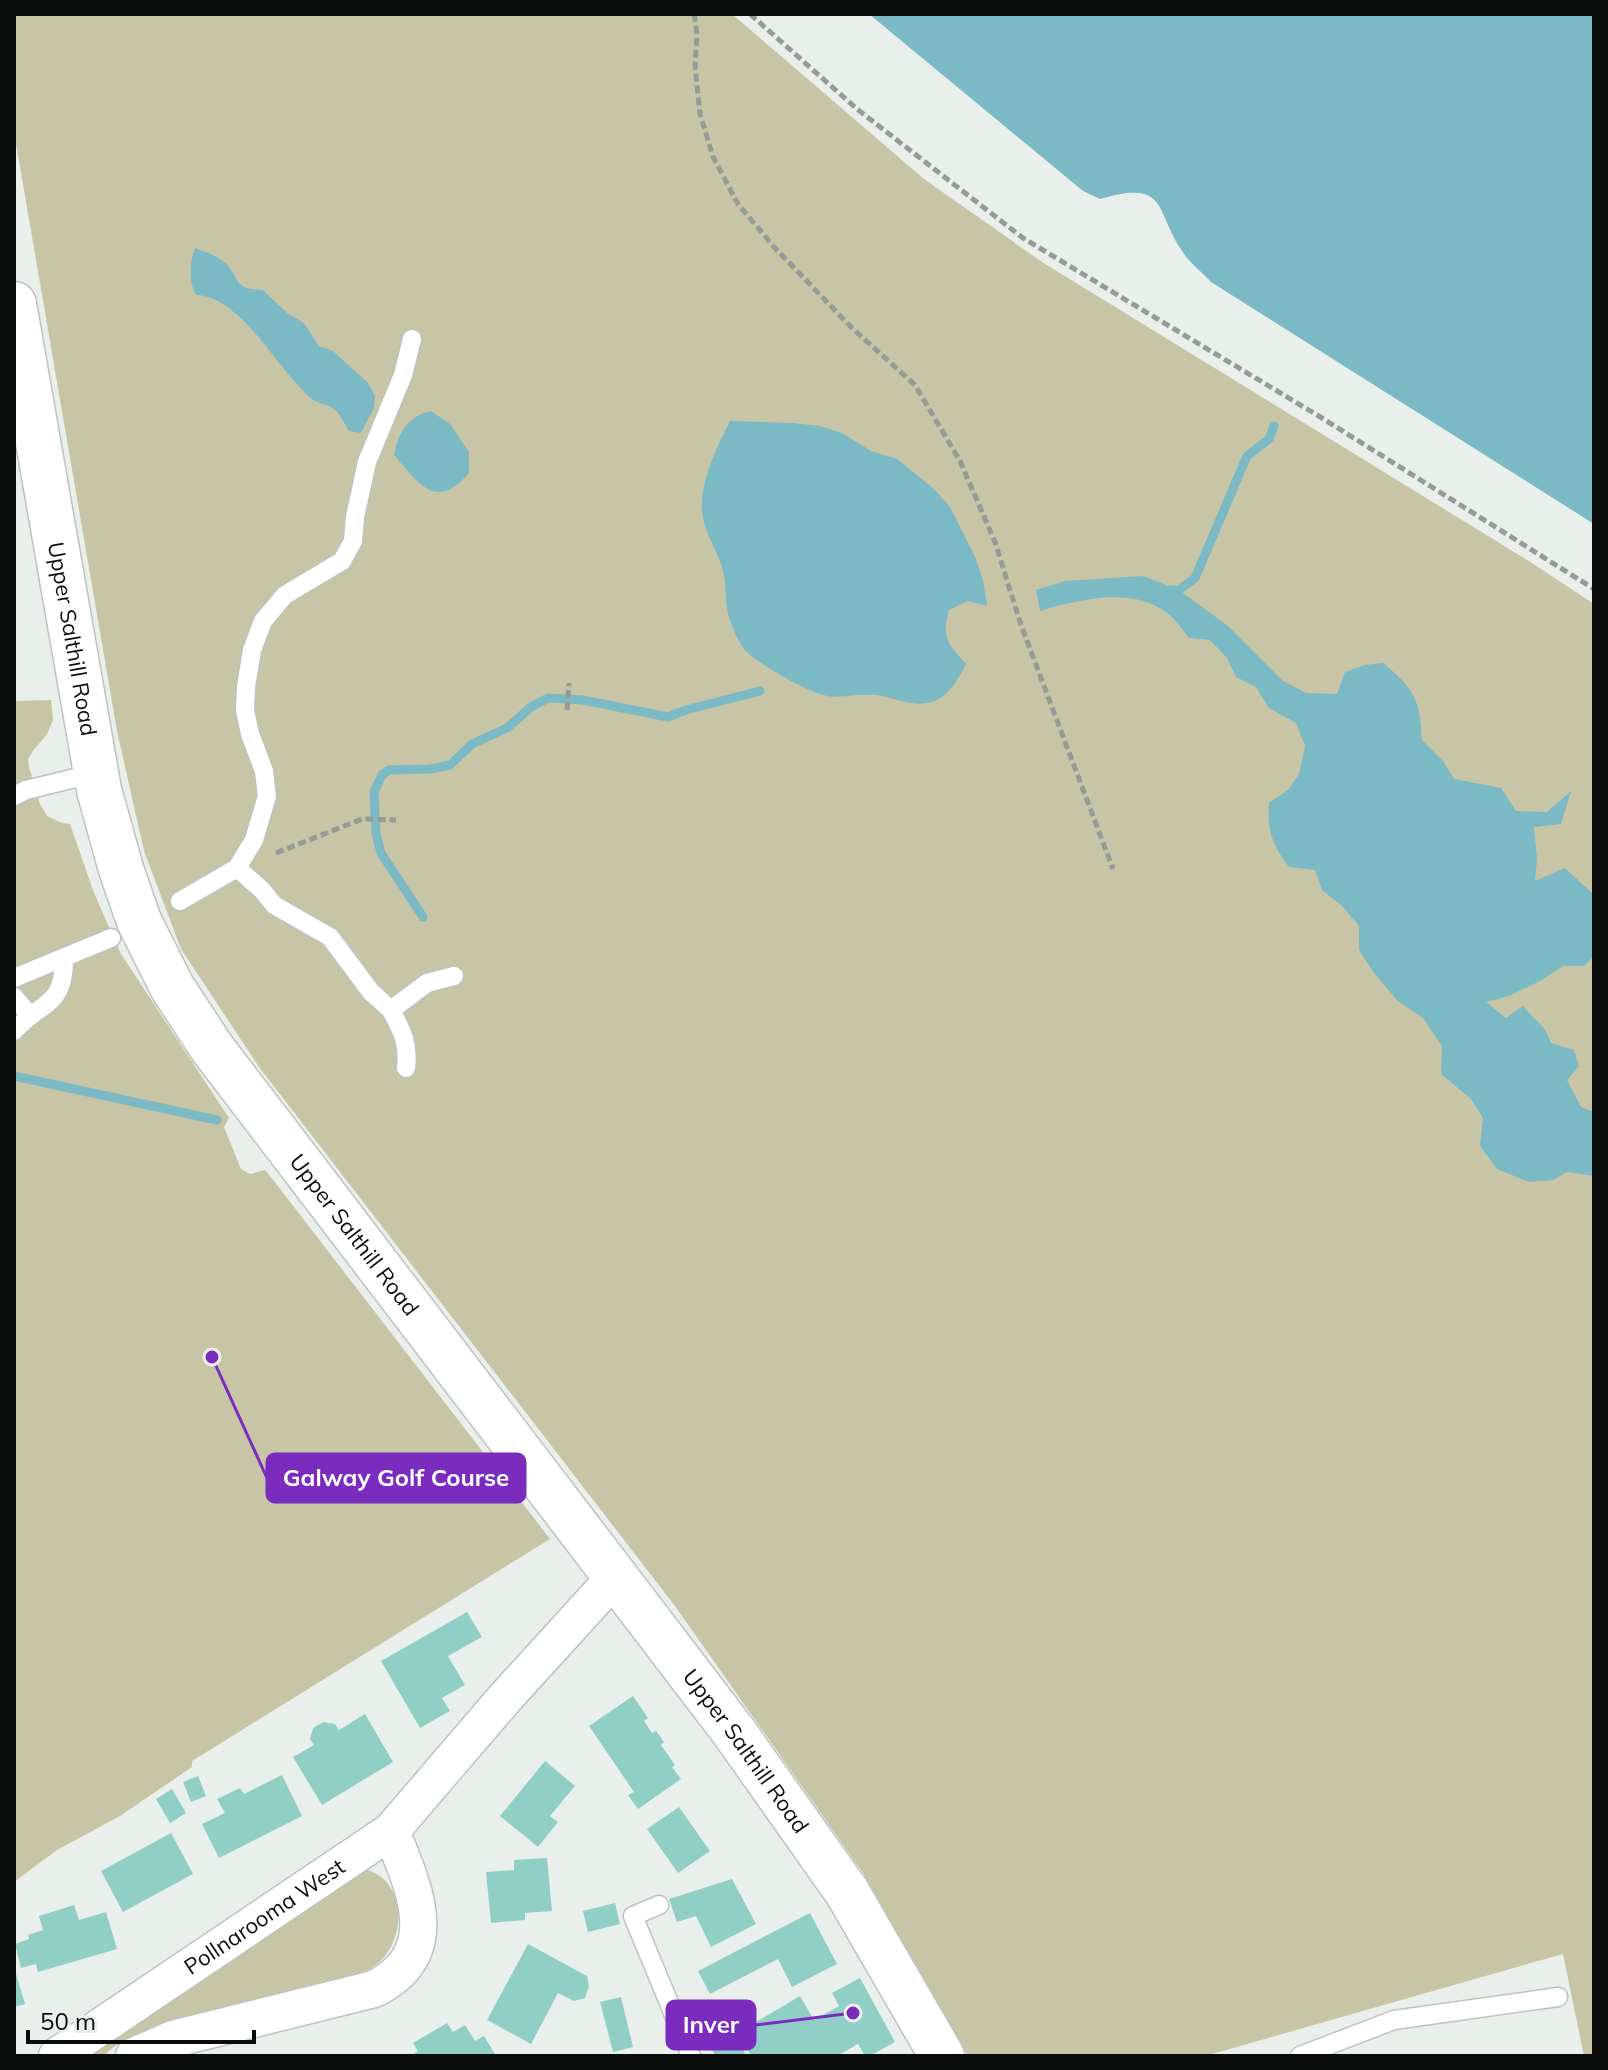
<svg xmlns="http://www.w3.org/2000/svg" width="1608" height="2070" font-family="Mulish,sans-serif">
<rect width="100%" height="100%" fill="#e9f0eb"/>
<!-- green -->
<g fill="#c7c5a5">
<path d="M 14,14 L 732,14 L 924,179 L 1042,262 L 1532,563 L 1594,604 L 1594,2056 L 1584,2056 L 1563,1954 L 1205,2056 L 968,2056 L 863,1873 L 675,1606 L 259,1067 L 181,949 L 144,851 L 117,731 L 14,132 Z"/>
<path d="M 51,700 L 53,720 L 47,734 L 33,751 L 28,759 L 29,767 L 40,804 L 47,816 L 62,823 L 70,824 L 94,893 L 121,954 L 229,1118 L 224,1127 L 241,1169 L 250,1174 L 265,1170 L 267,1172 L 550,1539 L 192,1761 L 192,1767 L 120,1816 L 57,1850 L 14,1882 L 14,701 Z"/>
<path d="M 362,1869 C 399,1874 407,1921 389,1950 C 381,1964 368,1970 355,1978 L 156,2025 L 115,2046 L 103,2056 L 78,2056 Z"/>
</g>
<!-- water -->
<g fill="#7bb9c4">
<path d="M 869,14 L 1594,14 L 1594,524 L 1211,282 C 1203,273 1191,264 1184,254 C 1153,210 1170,179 1100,199 L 1083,191 Z"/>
<path d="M 195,248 C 205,252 216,255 224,262 C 242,277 230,289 263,290 L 287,313 L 304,323 L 319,346 L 333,351 L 368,383 L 375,396 L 374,408 L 361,433 L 349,431 C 345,425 341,415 335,410 C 330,405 320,404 313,400 C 279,373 242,296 196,295 C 188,281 190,262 195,248 Z"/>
<path d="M 431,411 L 450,424 L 469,452 L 469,473 C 436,511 420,485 394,455 C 398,433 408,416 431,411 Z"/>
<path d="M 730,421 L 793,423 L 820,426 L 842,433 L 871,451 L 897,459 L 934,489 L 950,507 L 976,559 L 983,580 L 987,606 L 968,601 L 949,610 C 941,638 948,644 966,664 C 953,690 939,710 906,702 C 896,700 887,696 876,695 C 861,694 838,698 827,696 C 809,693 754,662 743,648 C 738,640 733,629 730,620 C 724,604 727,588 723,572 C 720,556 710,542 705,526 C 694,491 715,452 730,421 Z"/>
<path d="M 1143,576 L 1179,590 L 1228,626 L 1283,681 L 1306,693 L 1337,694 L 1345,672 L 1365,665 L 1383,663 C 1414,689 1420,698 1422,740 L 1443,761 L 1454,779 L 1501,788 L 1516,811 L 1547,812 L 1571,791 L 1561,824 L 1534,827 L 1537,859 L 1535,881 L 1565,868 L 1594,895 L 1594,956 L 1584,966 L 1563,966 L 1540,981 L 1509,996 L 1486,1002 L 1506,1018 L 1523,1006 C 1535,1021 1545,1024 1551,1043 L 1574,1050 L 1579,1066 L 1567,1080 L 1581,1107 L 1594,1112 L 1594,1176 L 1567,1172 L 1553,1180 L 1529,1182 L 1497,1169 L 1480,1146 L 1483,1118 L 1471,1099 L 1441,1074 L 1442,1046 L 1423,1018 L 1398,1001 L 1374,973 L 1359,950 L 1359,926 L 1342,906 L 1322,890 L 1315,870 L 1289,867 C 1272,844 1267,831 1269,803 L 1288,790 L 1299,774 L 1305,746 L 1296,723 L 1269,708 L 1256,687 L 1236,677 L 1227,658 L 1210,640 L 1189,638 C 1181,628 1174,617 1163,610 C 1128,587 1077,600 1040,611 L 1036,590 L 1065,581 Z"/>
</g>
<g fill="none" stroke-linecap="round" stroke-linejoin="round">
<!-- stream -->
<g stroke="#7bb9c4" stroke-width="9">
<path d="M 1170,590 L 1179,590 L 1195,578 L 1247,456 L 1269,439 L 1274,426"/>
<path d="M 423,917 L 381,853 L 376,833 L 374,792 L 382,775 L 389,770 L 430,769 L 450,765 L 472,744 L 507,728 L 531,707 L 548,698 L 583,700 L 668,717 L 686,710 L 760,691"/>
<path d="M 14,1076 L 217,1120"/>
</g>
</g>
<!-- building -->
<g fill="#91cfc6">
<path d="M 467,1612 L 482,1637 L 448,1656 L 465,1685 L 442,1698 L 450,1711 L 420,1728 L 381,1661 Z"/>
<path d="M 633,1696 L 648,1718 L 644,1721 L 652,1733 L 656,1731 L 664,1742 L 661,1745 L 675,1765 L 672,1767 L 681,1779 L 638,1809 L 628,1795 L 634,1792 L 589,1726 Z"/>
<path d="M 365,1714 L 393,1762 L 322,1805 L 293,1757 L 314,1745 L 310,1739 L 313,1728 L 323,1722 L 335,1724 L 339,1730 Z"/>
<path d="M 545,1761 L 575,1786 L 550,1816 L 558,1822 L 538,1847 L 500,1816 Z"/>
<path d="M 282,1775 L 302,1816 L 219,1858 L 202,1824 L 225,1813 L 217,1799 L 240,1788 L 244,1794 Z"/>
<path d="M 198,1776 L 206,1796 L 191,1802 L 183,1782 Z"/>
<path d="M 172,1789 L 186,1813 L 170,1823 L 156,1799 Z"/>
<path d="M 679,1807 L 710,1851 L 678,1873 L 647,1829 Z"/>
<path d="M 171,1833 L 193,1874 L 123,1912 L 101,1871 Z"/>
<path d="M 547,1858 L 552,1911 L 525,1913 L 525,1920 L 491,1923 L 486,1872 L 514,1870 L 514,1860 Z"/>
<path d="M 732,1879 L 756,1924 L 711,1947 L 696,1916 L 677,1922 L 669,1899 Z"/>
<path d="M 615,1903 L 620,1924 L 588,1932 L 583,1911 Z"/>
<path d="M 74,1905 L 79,1920 L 106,1912 L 117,1949 L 38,1972 L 36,1964 L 21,1968 L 15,1944 L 29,1939 L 28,1935 L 43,1930 L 39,1916 Z"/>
<path d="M 810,1913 L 837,1964 L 792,1987 L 778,1959 L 710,1994 L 698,1971 Z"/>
<path d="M 528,1944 L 587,1976 L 589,1986 L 585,1998 L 574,2001 L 558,1993 L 531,2044 L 487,2020 Z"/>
<path d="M 14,1967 L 25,2004 L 14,2007 Z"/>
<path d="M 860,1978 L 895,2042 L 870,2056 L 865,2056 L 858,2044 L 837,2056 L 833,2054 L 829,2056 L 751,2056 L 748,2050 L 743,2049 L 746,2056 L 715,2056 L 711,2046 L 742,2038 L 739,2032 L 800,1996 L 814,2020 L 839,2006 L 832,1993 Z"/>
<path d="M 621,1997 L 633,2047 L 613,2052 L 600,2002 Z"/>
<path d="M 447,2023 L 453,2032 L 465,2025 L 475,2041 L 484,2036 L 496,2056 L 410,2056 L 418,2051 L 413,2043 Z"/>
</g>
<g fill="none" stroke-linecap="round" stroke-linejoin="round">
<defs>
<g id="lane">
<path d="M 14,796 L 26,790 L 96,773"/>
<path d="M 237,868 L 254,840 L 267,796 L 264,771 L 250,734 L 245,710 L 246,687 L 252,650 L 263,621 L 285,595 L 342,561 L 353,541 L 355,517 L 367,462 L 403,375 L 412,339"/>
<path d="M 180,901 L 237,868 L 262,890 L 274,905 L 330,937 L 371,992 L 391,1010 L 427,983 L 454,976"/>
<path d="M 14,978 L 111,938"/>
<path d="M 14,997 L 29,1014"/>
<path d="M 391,1010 C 402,1031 409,1043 406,1068"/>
<path d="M 14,1031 C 42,1000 64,1008 64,958"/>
<path d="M 659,1905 L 633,1916 L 691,2056"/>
<path d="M 1300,2056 L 1394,2020 L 1558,1997"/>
</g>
<g id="street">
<path id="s1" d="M 57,2056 L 391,1831 L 505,1698 L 617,1575"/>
<path d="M 134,2056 L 173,2039 L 374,1989 C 446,1953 414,1888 391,1831"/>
</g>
<g id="secondary">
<path id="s2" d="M 14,304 L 99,790 L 121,869 L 139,921 L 172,987 L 212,1048 L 734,1732 L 847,1892 L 942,2056"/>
</g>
</defs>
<!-- lane casing -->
<use href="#lane" stroke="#bcc4bf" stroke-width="21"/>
<!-- street casing -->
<use href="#street" stroke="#bcc4bf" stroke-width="39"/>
<!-- secondary casing -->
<use href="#secondary" stroke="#bcc4bf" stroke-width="47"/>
<!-- path -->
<g stroke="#959b97" stroke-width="5" stroke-dasharray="8 4" stroke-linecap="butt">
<path d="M 694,14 L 697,34 L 695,66 L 700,114 L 713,157 L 738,204 L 774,247 L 852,328 L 915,385 L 960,461 L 995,542 L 1021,625 L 1113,869"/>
<path d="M 750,14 L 857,109 L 1023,238 L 1322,418 L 1594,589"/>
<path d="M 567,710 L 569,683"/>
<path d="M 276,853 L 362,819 L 396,820"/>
</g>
<!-- lane -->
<use href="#lane" stroke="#fff" stroke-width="18"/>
<!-- street -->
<use href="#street" stroke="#fff" stroke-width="36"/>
<!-- secondary -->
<use href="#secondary" stroke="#fff" stroke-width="44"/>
</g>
<g text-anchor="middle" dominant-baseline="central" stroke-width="8" stroke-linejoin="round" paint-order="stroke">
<!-- street labels -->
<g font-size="22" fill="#0a0c0b" stroke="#e9f0eb">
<text stroke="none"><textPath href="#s2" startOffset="340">Upper Salthill Road</textPath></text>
<text stroke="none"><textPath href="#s2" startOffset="1012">Upper Salthill Road</textPath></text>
<text stroke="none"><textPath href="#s2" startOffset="1660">Upper Salthill Road</textPath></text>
<text stroke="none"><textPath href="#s1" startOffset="250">Pollnarooma West</textPath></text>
</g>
</g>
<!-- callouts -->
<path fill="none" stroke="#7b2cbf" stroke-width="3" d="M212 1357L267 1478M853 2013L755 2025"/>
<g fill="#7b2cbf" stroke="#e9f0eb" stroke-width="3">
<circle cx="212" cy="1357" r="8"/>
<circle cx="853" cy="2013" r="8"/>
</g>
<g fill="#7b2cbf" stroke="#7b2cbf" stroke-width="3">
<rect x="267" y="1454" width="258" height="48" rx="8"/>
<rect x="667" y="2001" width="88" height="48" rx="8"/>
</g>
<g font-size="24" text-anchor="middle" font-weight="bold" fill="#fff">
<text x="396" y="1486">Galway Golf Course</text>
<text x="711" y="2033">Inver</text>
</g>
<!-- border -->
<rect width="1608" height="2070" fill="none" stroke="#0a0c0b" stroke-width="32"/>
<!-- scale -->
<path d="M28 2030v12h226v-12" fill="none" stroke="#0a0c0b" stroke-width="4"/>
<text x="40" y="2030" font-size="24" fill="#0a0c0b" stroke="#e9f0eb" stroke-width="6" paint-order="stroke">50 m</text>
</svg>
